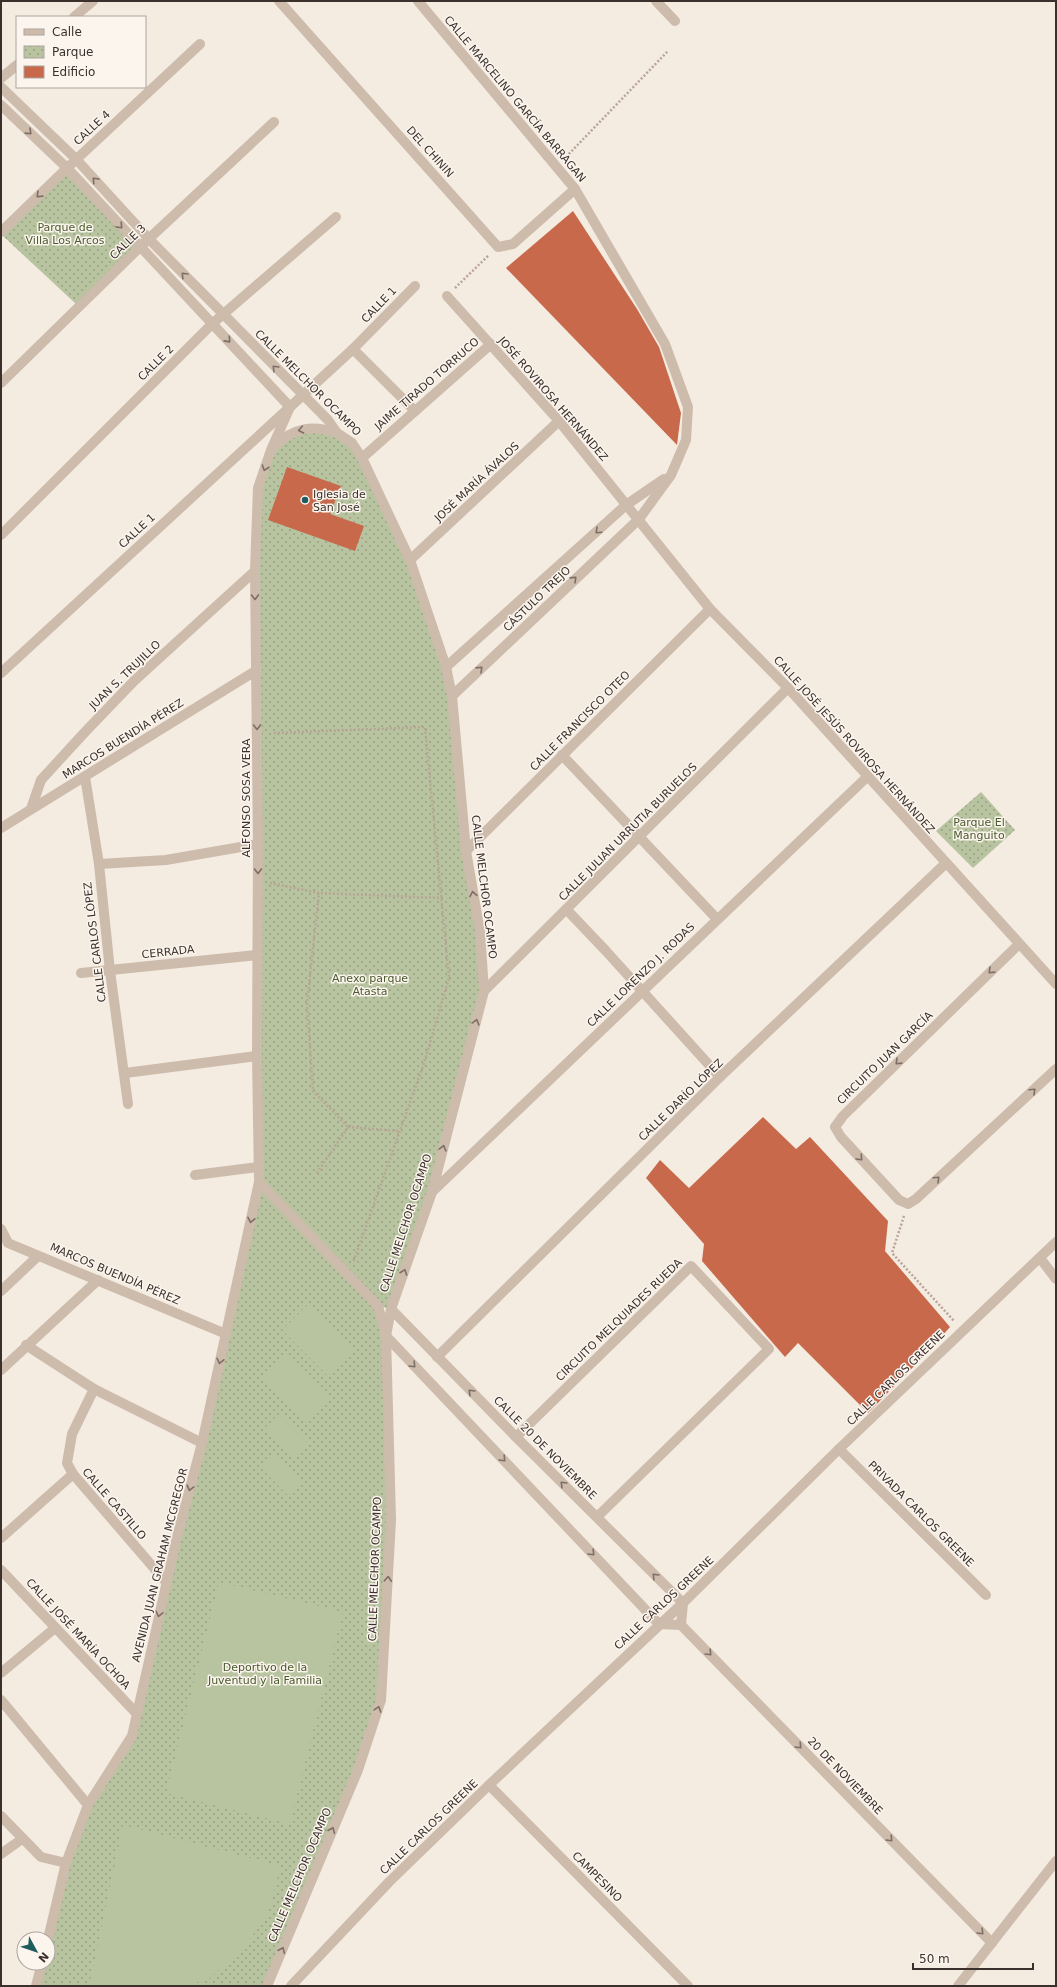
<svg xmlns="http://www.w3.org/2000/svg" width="1057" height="1987" font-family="'DejaVu Sans',sans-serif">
<defs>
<pattern id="park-dots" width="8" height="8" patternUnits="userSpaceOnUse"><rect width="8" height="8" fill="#b8c4a0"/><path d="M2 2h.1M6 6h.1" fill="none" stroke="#97a083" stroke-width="1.8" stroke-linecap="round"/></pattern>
</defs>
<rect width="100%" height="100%" fill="#f4ebe1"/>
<!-- park -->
<g fill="url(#park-dots)">
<path d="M 66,172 L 136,247 L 76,304 L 2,235 Z"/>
<path d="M 323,428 L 352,443 L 410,560 L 446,667 L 484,991 L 432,1192 L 391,1309 L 378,1306 L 386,1336 L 391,1520 L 381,1700 L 266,1986 L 36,1986 L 42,1963 L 48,1963 L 48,1939 L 88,1805 L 132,1736 L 259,1182 L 258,488 L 271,450 L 292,433 Z"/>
<path d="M 981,792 L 1015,830 L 973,868 L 936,831 Z"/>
</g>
<!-- pitch -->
<g fill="#b8c4a0">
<path d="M 307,1305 L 352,1350 L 327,1375 L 282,1330 Z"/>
<path d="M 288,1353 L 332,1397 L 308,1422 L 263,1378 Z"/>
<path d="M 279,1414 L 309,1444 L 294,1459 L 264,1429 Z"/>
<path d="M 274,1452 L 304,1482 L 289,1497 L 259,1466 Z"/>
<path d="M 219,1582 L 343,1612 L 290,1824 L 166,1793 Z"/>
<path d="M 123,1825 L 281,1866 L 267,1917 L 244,1947 L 209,1979 L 185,1986 L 89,1986 Z"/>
</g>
<!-- building -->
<g fill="#c8694b">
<path d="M 573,211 L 637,309 L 659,347 L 681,413 L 677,445 L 506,268 Z"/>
<path d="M 287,467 L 341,486 L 330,514 L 364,526 L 355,551 L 268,520 Z"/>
<path d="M 763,1117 L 796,1149 L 810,1137 L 888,1221 L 885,1251 L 950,1327 L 923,1357 L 868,1413 L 798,1343 L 785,1357 L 702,1261 L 704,1244 L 646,1178 L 660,1160 L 689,1188 Z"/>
</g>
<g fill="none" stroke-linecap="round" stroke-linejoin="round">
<!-- path -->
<g stroke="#b9a596" stroke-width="2.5" stroke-dasharray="2 2" stroke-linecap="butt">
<path d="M 566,157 L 668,51"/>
<path d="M 455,288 L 489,255"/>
<path d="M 274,733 L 425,727 L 449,978 L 424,1063 L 353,1263"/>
<path d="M 270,883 L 319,893 L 441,898"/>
<path d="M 348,1127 L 399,1131"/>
<path d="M 317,1173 L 348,1127 L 313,1091 L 307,1003 L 319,893"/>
<path d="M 904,1216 L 892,1253 L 954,1321"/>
</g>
<!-- minor -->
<g stroke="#cdbbac" stroke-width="10">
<path d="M 279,1 L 498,247 L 513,244 L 575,189"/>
<path d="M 418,1 L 575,189 L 665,344 L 688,407 L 686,440 L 671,475 L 639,519 L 452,696"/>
<path d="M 656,1 L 675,21"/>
<path d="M 74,17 L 93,1"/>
<path d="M 1,78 L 17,65"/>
<path d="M 1,87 L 76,159 L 149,239 L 328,420 L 337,433 L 352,443 L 362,458 L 410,560 L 446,667 L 452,696 L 466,851 L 480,932 L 484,991 L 432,1192 L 391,1309 L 386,1336 L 391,1520 L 381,1700 L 358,1770 L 267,1986"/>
<path d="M 1,105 L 67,168 L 290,407"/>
<path d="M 1,232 L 67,168 L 200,44"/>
<path d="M 447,296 L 559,421 L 710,609 L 788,688 L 1056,984"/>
<path d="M 353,349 L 415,411"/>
<path d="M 1,383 L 140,247 L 274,122"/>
<path d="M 275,446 C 294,427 313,425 337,433"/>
<path d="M 362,458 L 491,344"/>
<path d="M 1,535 L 213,323 L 336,217"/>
<path d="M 410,560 L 559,421"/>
<path d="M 446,667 L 626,505 L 664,479"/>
<path d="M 1,673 L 353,349 L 415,286"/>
<path d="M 562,755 L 717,919"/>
<path d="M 85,777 L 99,864 L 110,971 L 128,1104"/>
<path d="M 31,809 L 41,780 L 85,732 L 134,681 L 255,571"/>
<path d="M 1,828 L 257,670"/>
<path d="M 466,851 L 710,609"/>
<path d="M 99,864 L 166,860 L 258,844"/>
<path d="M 567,910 L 606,951 L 720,1077"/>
<path d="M 1019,944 L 843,1116 L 835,1127 L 841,1137 L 899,1200 L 908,1204 L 916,1199 L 1056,1069"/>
<path d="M 81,973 L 257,955"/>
<path d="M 484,991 L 788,688"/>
<path d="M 125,1073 L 257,1056"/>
<path d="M 195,1175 L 258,1167"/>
<path d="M 259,1182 L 378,1306 L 386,1336 L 659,1624 L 681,1625 L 992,1943"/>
<path d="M 432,1192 L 867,777"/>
<path d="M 1,1229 L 8,1243 L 226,1334"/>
<path d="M 1040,1258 L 1056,1279"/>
<path d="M 1,1291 L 38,1256"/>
<path d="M 391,1309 L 516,1437 L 683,1603 L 681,1625"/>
<path d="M 26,1345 L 94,1389 L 202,1443"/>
<path d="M 437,1357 L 720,1077 L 945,864"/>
<path d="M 1,1370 L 98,1280"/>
<path d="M 94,1389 L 72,1434 L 67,1463 L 73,1474 L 166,1582"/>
<path d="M 516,1437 L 691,1266 L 769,1349 L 597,1517"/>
<path d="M 839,1449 L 986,1595"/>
<path d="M 1,1538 L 73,1474"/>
<path d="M 1,1570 L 137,1714"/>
<path d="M 1,1673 L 55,1628"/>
<path d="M 1,1700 L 88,1805"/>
<path d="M 489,1785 L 688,1986"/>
<path d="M 1,1816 L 41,1857 L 66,1863"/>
<path d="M 1,1854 L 22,1839"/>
<path d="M 48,1939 L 66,1863 L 88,1805 L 132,1736 L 177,1537 L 202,1443 L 259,1182 L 257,1056 L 258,844 L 255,571 L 258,488 L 271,450 L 290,407"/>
<path d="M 36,1986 L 42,1963"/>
<path d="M 291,1986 L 389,1882 L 489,1785 L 683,1603 L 839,1449 L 1056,1242"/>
<path d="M 958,1986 L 1056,1861"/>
</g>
</g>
<!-- one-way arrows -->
<defs><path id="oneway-chevron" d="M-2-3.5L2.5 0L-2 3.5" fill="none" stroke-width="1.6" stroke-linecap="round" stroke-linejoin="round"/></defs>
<g stroke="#7d6f65">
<use href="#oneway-chevron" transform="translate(29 132) rotate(44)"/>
<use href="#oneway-chevron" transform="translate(95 180) rotate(-133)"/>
<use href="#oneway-chevron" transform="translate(39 195) rotate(136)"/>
<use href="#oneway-chevron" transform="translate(120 226) rotate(47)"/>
<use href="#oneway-chevron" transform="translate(184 275) rotate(-134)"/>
<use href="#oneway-chevron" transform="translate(228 340) rotate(48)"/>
<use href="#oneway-chevron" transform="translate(275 368) rotate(-135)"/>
<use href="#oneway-chevron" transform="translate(301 430) rotate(169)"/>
<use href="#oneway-chevron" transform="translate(265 468) rotate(109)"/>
<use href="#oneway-chevron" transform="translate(598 531) rotate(137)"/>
<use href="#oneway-chevron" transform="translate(574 579) rotate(-44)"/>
<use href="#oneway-chevron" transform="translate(255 597) rotate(89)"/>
<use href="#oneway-chevron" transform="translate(480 669) rotate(-44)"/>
<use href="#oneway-chevron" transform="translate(257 727) rotate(89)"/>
<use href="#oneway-chevron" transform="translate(258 871) rotate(90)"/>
<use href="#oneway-chevron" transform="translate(473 894) rotate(-100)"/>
<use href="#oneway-chevron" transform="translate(991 971) rotate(136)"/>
<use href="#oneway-chevron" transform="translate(476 1022) rotate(-75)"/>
<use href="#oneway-chevron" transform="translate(898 1062) rotate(136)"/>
<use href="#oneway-chevron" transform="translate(1033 1091) rotate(-43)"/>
<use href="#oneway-chevron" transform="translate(443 1148) rotate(-75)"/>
<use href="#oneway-chevron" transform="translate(860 1158) rotate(47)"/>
<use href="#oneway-chevron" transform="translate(937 1179) rotate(-43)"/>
<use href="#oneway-chevron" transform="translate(251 1220) rotate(102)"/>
<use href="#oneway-chevron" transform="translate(404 1272) rotate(-71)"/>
<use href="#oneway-chevron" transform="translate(220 1361) rotate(103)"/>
<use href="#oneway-chevron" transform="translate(413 1365) rotate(46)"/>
<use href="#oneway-chevron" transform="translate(471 1392) rotate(-135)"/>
<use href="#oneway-chevron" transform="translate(503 1459) rotate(46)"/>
<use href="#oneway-chevron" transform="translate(563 1484) rotate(-135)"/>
<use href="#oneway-chevron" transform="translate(190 1488) rotate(105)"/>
<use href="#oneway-chevron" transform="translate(592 1553) rotate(46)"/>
<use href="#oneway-chevron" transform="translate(655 1576) rotate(-135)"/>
<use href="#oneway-chevron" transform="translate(388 1579) rotate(-87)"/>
<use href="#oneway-chevron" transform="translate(159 1614) rotate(103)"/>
<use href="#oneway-chevron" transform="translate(709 1653) rotate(46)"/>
<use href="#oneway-chevron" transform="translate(378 1709) rotate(-72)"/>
<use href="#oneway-chevron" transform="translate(799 1746) rotate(46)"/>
<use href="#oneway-chevron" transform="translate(332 1830) rotate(-67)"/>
<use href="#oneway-chevron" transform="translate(890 1839) rotate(46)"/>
<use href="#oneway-chevron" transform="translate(981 1932) rotate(46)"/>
<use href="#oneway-chevron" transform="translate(282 1950) rotate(-67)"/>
</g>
<!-- markers -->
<circle fill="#1f5a5e" stroke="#fbf5ee" stroke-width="1.5" cx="305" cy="500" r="4"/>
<g text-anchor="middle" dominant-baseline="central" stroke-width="3" stroke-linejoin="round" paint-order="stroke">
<!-- street labels -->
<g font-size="11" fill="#3b302b" stroke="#fbf5ee">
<text transform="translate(515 99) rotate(50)">CALLE MARCELINO GARCÍA BARRAGAN</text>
<text transform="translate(92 128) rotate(-43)">CALLE 4</text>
<text transform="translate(430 152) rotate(48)">DEL CHININ</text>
<text transform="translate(128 242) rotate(-44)">CALLE 3</text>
<text transform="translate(379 305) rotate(-46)">CALLE 1</text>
<text transform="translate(156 363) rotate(-45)">CALLE 2</text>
<text transform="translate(308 383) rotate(45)">CALLE MELCHOR OCAMPO</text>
<text transform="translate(427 384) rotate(-41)">JAIME TIRADO TORRUCO</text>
<text transform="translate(553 399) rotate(49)">JOSÉ ROVIROSA HERNÁNDEZ</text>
<text transform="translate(477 482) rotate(-43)">JOSÉ MARÍA ÁVALOS</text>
<text transform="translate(137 531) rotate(-43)">CALLE 1</text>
<text transform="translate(537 599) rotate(-44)">CÁSTULO TREJO</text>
<text transform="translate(125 675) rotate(-44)">JUAN S. TRUJILLO</text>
<text transform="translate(580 721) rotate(-45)">CALLE FRANCISCO OTEO</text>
<text transform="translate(123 739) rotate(-32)">MARCOS BUENDÍA PÉREZ</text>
<text transform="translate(854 745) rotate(48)">CALLE JOSÉ JESÚS ROVIROSA HERNÁNDEZ</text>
<text transform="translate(246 798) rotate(-90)">ALFONSO SOSA VERA</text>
<text transform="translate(628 832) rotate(-45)">CALLE JULIAN URRUTIA BURUELOS</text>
<text transform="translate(484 887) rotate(83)">CALLE MELCHOR OCAMPO</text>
<text transform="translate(95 942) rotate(-97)">CALLE CARLOS LÓPEZ</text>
<text transform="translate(168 952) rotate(-6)">CERRADA</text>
<text transform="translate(641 975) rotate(-44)">CALLE LORENZO J. RODAS</text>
<text transform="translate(885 1058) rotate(-44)">CIRCUITO JUAN GARCÍA</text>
<text transform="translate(681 1100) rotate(-44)">CALLE DARÍO LÓPEZ</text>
<text transform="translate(406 1223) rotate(-72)">CALLE MELCHOR OCAMPO</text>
<text transform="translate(115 1274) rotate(23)">MARCOS BUENDÍA PÉREZ</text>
<text transform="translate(619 1320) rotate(-44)">CIRCUITO MELQUIADES RUEDA</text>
<text transform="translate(896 1378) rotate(-44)">CALLE CARLOS GREENE</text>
<text transform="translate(545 1448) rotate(45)">CALLE 20 DE NOVIEMBRE</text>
<text transform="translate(114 1504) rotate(49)">CALLE CASTILLO</text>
<text transform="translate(921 1514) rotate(45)">PRIVADA CARLOS GREENE</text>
<text transform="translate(160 1565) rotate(-76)">AVENIDA JUAN GRAHAM MCGREGOR</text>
<text transform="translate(375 1569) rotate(-88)">CALLE MELCHOR OCAMPO</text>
<text transform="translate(664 1603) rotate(-43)">CALLE CARLOS GREENE</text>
<text transform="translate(78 1634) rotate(47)">CALLE JOSÉ MARÍA OCHOA</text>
<text transform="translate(845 1776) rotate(46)">20 DE NOVIEMBRE</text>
<text transform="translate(429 1827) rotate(-44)">CALLE CARLOS GREENE</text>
<text transform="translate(300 1875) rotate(-67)">CALLE MELCHOR OCAMPO</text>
<text transform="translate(597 1877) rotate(45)">CAMPESINO</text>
</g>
<!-- park labels -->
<g font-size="11" fill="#4a5a2e" stroke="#fbf5ee">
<text x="65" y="227">Parque de<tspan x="65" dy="13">Villa Los Arcos</tspan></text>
<text x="979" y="822">Parque El<tspan x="979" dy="13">Manguito</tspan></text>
<text x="370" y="978">Anexo parque<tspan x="370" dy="13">Atasta</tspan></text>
<text x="265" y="1667">Deportivo de la<tspan x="265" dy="13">Juventud y la Familia</tspan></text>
</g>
<!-- poi labels -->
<g font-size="11" fill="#3b302b" stroke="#fbf5ee" text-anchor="start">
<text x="313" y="494">Iglesia de<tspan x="313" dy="13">San José</tspan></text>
</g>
</g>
<!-- border -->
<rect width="1057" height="1987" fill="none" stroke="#3b302b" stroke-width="4"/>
<!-- legend -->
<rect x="16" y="16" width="130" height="72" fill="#fbf5ee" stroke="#aea6a0"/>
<rect x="24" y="29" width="20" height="6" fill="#cdbbac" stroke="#aea6a0"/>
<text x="52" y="36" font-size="12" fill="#3b302b">Calle</text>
<rect x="24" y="46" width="20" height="12" fill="url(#park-dots)" stroke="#aea6a0"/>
<text x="52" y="56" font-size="12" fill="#3b302b">Parque</text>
<rect x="24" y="66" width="20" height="12" fill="#c8694b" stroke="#aea6a0"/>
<text x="52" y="76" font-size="12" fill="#3b302b">Edificio</text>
<!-- north arrow -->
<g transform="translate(36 1951) rotate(130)"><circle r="19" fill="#fbf5ee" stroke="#aea6a0"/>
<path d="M0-3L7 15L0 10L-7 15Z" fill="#1f5a5e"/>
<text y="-6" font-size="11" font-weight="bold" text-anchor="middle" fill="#3b302b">N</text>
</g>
<!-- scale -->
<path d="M913 1963v6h120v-6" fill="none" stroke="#3b302b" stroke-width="2"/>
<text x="919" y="1963" font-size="12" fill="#3b302b" stroke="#fbf5ee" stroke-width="3" paint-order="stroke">50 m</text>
</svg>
